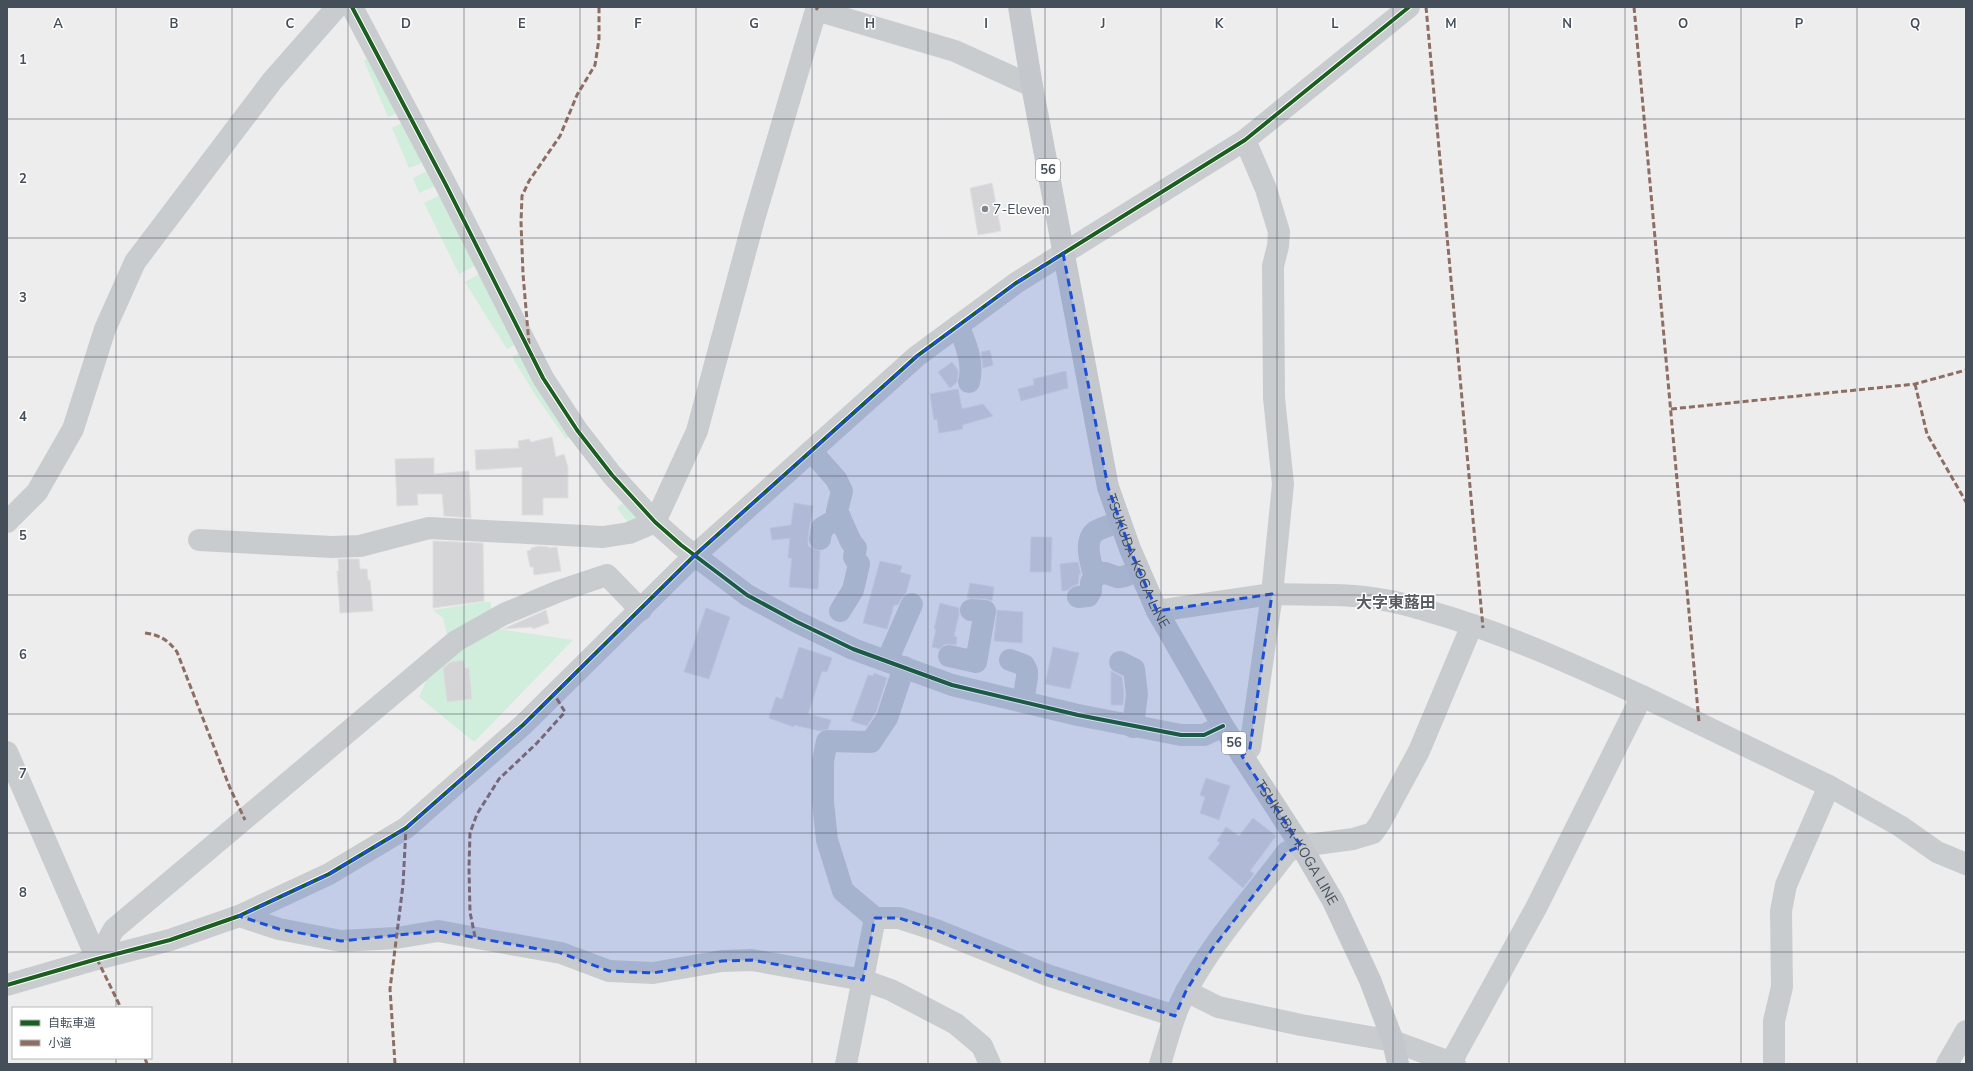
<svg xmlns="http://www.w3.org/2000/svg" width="1973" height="1071" font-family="'Nunito Sans','Noto Sans JP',sans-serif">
<rect width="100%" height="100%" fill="#eeeded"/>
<!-- green -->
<g fill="#d1eddc">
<path d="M 369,58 L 396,112 L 395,114 L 388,117 L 364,61 Z"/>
<path d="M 402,123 L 423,159 L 420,164 L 409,168 L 392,128 Z"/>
<path d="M 427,171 L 435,186 L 419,193 L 413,178 Z"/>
<path d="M 440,195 L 476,265 L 459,274 L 424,203 Z"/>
<path d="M 479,274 L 516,344 L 507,349 L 465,282 Z"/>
<path d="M 520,353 L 569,437 L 566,439 L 536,396 L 512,357 Z"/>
<path d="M 623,503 L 640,521 L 632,528 L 617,508 Z"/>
<path d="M 484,602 L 491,602 L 491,611 L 447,634 L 443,618 L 433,610 Z"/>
<path d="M 491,628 L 573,640 L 474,742 L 419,697 L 431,670 Z"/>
</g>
<!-- building -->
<g fill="#d5d5d7" stroke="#dfdfe0">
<path d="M 992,183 L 1001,231 L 978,235 L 970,188 Z"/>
<path d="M 990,350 L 993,365 L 983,368 L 981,352 Z"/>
<path d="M 952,362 L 958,370 L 958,374 L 957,382 L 950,388 L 938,372 Z"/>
<path d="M 1066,371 L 1068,388 L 1021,401 L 1018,389 L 1034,385 L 1033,379 Z"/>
<path d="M 958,389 L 962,409 L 983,404 L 993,416 L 962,425 L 963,429 L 939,433 L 937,419 L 934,420 L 930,394 Z"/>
<path d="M 552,437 L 556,457 L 564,454 L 568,467 L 568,498 L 543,498 L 543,515 L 522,515 L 522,467 L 476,470 L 475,450 L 519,448 L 518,441 L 529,439 L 531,442 Z"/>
<path d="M 434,458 L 434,474 L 469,471 L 471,518 L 444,516 L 442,494 L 417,494 L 418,505 L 397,506 L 395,459 Z"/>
<path d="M 794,503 L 813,506 L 808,537 L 808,546 L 820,551 L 818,589 L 789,587 L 792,558 L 788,558 L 790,538 L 772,540 L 770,528 L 791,525 Z"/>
<path d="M 1031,537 L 1052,537 L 1051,572 L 1030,572 Z"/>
<path d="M 433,541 L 483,543 L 484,601 L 433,608 Z"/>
<path d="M 539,546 L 548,547 L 549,548 L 557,547 L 561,571 L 534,575 L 533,567 L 530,567 L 527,551 L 531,550 L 531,548 Z"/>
<path d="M 338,559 L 359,559 L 360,569 L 367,569 L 368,580 L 370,580 L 373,611 L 340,613 L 337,571 L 339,571 Z"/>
<path d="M 880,561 L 902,566 L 900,572 L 911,575 L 906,593 L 901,599 L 898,605 L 894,605 L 887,629 L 863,623 Z"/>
<path d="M 1078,562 L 1081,574 L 1079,574 L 1078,584 L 1071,587 L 1068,590 L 1062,591 L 1060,564 Z"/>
<path d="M 970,583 L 994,587 L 992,601 L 986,599 L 967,598 Z"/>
<path d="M 940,603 L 959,608 L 959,614 L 954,636 L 957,637 L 956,645 L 946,644 L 939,649 L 932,647 L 936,629 L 934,629 Z"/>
<path d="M 706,608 L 730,617 L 709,679 L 684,672 Z"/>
<path d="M 546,610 L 549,623 L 533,629 L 532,627 L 503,629 Z"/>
<path d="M 997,610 L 1023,612 L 1022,643 L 994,641 Z"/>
<path d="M 799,647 L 832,658 L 827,672 L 822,671 L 808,714 L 831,720 L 828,729 L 820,731 L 794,725 L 794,727 L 769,718 L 776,697 L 782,699 Z"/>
<path d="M 1053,647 L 1079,653 L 1070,689 L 1045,684 Z"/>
<path d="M 464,660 L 465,668 L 469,668 L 472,699 L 447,702 L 443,668 L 451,662 Z"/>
<path d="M 1111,671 L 1122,677 L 1124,694 L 1123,705 L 1111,705 Z"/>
<path d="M 874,673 L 887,678 L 876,712 L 867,726 L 851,721 L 868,675 L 873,676 Z"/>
<path d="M 1206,778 L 1230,786 L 1219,820 L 1200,813 L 1205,797 L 1200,795 Z"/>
<path d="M 1253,818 L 1276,836 L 1250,871 L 1254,874 L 1243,888 L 1208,858 L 1220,843 L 1217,841 L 1226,827 L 1239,836 Z"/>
</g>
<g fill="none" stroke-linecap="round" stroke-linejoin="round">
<!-- minor -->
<g stroke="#c9ccce" stroke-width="22">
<path d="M 352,7 L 446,185 L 543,378 L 577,430 L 612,475 L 655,522 L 681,545 L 747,595 L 795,621 L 853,649 L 952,685 L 1078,715 L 1181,735 L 1204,735 L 1223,726"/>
<path d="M 958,326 C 966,343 974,364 969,382"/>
<path d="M 811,451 L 836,479 L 842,491 L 837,511 L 851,542 L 856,548 L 854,557 L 859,564 L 853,590 L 840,611"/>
<path d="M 7,522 L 37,492 L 73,429 L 105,329 L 135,262 L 272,81 L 337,7"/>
<path d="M 820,539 L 822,528 L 840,517"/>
<path d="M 199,540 L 332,547 L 360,546 L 429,528 L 603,537 L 629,533 L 655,522 L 697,431 L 754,219 L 816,10 L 955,51 L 1032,86"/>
<path d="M 1095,577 C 1091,565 1083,540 1096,531 C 1104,527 1112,525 1120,521"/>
<path d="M 1078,597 L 1088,596 L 1091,591 L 1091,582 C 1103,567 1104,574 1117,577 C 1124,578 1132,573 1139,570"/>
<path d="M 1157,611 L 1272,594 L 1283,484 L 1274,398 L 1273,266 L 1278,246 L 1279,232 L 1266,189 L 1245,140"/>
<path d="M 949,656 L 976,662 L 985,611 L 971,610"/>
<path d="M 1010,660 L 1024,665 L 1027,671 L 1027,677 L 1023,702"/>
<path d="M 887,661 L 912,604"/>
<path d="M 1120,662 L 1134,669 L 1137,694 L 1133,727"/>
<path d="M 904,667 L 887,718 L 871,742 L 827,741 L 823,761 L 823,802 L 827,840 L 843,891 L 875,918 L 899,918 L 936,930 L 1047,975 L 1175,1016"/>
<path d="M 1642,696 L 1829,786 L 1786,885 L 1781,911 L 1782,987 L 1774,1021 L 1774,1064"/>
<path d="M 7,752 L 97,959"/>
<path d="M 1242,756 L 1250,748 L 1272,594 C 1308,595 1348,593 1384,600 C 1399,602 1413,607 1428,611 C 1502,632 1572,664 1642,696 L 1536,908 L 1450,1064"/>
<path d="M 1829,786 L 1900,826 L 1937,852 L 1966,864"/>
<path d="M 239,916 L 279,929 L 341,941 L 396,938 L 438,931 L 561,953 L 609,971 L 653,973 L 722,961 L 752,960 L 863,980 L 891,990 L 956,1024 L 982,1046 L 990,1064"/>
<path d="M 97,959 L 114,929 L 456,641 L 504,614 L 559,591 L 607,575 L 641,610"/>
<path d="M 7,985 L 97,959 L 170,940 L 239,916 L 329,874 L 406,828 L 523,725 L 695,555 L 917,356 L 1016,283 L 1245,140 L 1409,7"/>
<path d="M 1186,991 L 1218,1007 L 1301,1025 L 1393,1041 L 1455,1064"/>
<path d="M 846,1064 L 875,918"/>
<path d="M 1160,1064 C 1168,1039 1174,1012 1187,990 C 1214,940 1253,897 1287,852 L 1301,846 L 1353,839 L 1373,833 L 1380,823 L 1419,751 L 1472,625"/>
<path d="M 1947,1064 L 1966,1031"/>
</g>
<!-- major -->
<path stroke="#c4c8cc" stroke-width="22" id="s1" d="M 1019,7 L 1032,86 L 1108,487 L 1130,549 L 1157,611 L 1223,726 L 1301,846 L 1333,901 L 1370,980 L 1393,1041 L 1398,1064"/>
<!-- quiet -->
<g stroke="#8d6e63" stroke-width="3" stroke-dasharray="6 3" stroke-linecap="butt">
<path d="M 1426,7 L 1483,628"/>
<path d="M 1634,7 L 1699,722"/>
<path d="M 816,10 L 818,7"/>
<path d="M 529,344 L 523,274 L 521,222 L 522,196 L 529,181 L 560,136 L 577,95 L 595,65 L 599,39 L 599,7"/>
<path d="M 1915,384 L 1927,434 L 1966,502"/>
<path d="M 1671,409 L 1915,384 L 1966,370"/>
<path d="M 145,633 C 160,635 168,640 177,652 L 230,788 L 245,820"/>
<path d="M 475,937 L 470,912 L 469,868 L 470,833 L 477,814 L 499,779 L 537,743 L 565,712 L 554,694"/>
<path d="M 97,959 L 121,1008"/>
<path d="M 145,1058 L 147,1064"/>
<path d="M 395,1064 L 390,989 L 403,885 L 406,828"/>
</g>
<defs>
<g id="cycleway">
<path d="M 352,7 L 446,185 L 543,378 L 577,430 L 612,475 L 655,522 L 681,545 L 747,595 L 795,621 L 853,649 L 952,685 L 1078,715 L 1181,735 L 1204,735 L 1223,726"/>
<path d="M 7,985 L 97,959 L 170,940 L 239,916 L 329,874 L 406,828 L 523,725 L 695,555 L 917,356 L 1016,283 L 1245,140 L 1409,7"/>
</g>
</defs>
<!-- cycleway casing -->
<use href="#cycleway" stroke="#fff" stroke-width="6"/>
<!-- cycleway -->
<use href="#cycleway" stroke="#1b5e20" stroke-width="4"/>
</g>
<!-- marked area -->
<path fill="#1d4ed8" fill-opacity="0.2" stroke="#1d4ed8" stroke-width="3" stroke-dasharray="8 5" stroke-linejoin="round" d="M 1063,253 L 1108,487 L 1130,549 L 1157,611 L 1272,594 L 1250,748 L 1242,756 L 1301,846 L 1287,852 L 1212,949 L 1186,991 L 1175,1016 L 1047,975 L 936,930 L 899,918 L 875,918 L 863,980 L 752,960 L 722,961 L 653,973 L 609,971 L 561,953 L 438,931 L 341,941 L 279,929 L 239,916 L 329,874 L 406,828 L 523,725 L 695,555 L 917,356 L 1016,283 Z"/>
<!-- grid -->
<path fill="none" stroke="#454f59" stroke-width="1" stroke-opacity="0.55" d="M 116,7 L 116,1008M 232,7 L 232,1064M 348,7 L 348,1064M 464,7 L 464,1064M 580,7 L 580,1064M 696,7 L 696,1064M 812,7 L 812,1064M 928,7 L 928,1064M 1045,7 L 1045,1064M 1161,7 L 1161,1064M 1277,7 L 1277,1064M 1393,7 L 1393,1064M 1509,7 L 1509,1064M 1625,7 L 1625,1064M 1741,7 L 1741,1064M 1857,7 L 1857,1064M 7,119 L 1966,119M 7,238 L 1966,238M 7,357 L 1966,357M 7,476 L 1966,476M 7,595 L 1966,595M 7,714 L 1966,714M 7,833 L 1966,833M 7,952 L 1966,952M 116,1058 L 116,1064"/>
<!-- markers -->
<circle fill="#80868d" stroke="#fff" stroke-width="1.5" cx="985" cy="209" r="4"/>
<g text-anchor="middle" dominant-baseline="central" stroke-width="3" stroke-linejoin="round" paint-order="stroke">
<!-- shield labels -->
<g fill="#fff" stroke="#7d848b" stroke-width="1">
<rect x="1036" y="159" width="24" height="22" rx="3"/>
<rect x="1222" y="732" width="24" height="22" rx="3"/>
</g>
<g font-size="13" font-weight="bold" fill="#454f59">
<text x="1048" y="170">56</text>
<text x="1234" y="743">56</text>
</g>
<!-- poi labels -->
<g font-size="14" fill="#454f59" stroke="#fff" text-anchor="start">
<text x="993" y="209">7-Eleven</text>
</g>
<!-- street labels -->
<g font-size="14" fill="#454f59" stroke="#fff">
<text stroke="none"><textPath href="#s1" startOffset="568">TSUKUBA-KOGA LINE</textPath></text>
<text stroke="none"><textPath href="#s1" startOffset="892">TSUKUBA-KOGA LINE</textPath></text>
</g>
<!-- quarter labels -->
<g font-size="16" font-weight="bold" fill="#595c61" stroke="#fff">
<text x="1396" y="603">大字東蕗田</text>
</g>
</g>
<g font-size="13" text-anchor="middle" font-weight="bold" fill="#454f59" stroke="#fff" stroke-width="3" stroke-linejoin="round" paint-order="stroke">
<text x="58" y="28">A</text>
<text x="174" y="28">B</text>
<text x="290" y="28">C</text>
<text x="406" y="28">D</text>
<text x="522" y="28">E</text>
<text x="638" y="28">F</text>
<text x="754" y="28">G</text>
<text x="870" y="28">H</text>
<text x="986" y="28">I</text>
<text x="1103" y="28">J</text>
<text x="1219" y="28">K</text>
<text x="1335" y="28">L</text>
<text x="1451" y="28">M</text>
<text x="1567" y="28">N</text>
<text x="1683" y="28">O</text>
<text x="1799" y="28">P</text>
<text x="1915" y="28">Q</text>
<text x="23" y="64">1</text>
<text x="23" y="183">2</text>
<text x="23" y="302">3</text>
<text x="23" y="421">4</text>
<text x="23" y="540">5</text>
<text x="23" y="659">6</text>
<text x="23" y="778">7</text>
<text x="23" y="897">8</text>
</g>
<!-- border -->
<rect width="1973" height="1071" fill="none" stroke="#454f59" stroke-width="16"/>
<!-- legend -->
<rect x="12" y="1007" width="140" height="52" fill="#ffffff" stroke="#b5b9bd"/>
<rect x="20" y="1020" width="20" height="6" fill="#1b5e20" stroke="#b5b9bd"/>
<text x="48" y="1027" font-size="12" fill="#454f59">自転車道</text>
<rect x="20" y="1040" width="20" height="6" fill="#8d6e63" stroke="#b5b9bd"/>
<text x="48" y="1047" font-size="12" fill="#454f59">小道</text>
</svg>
